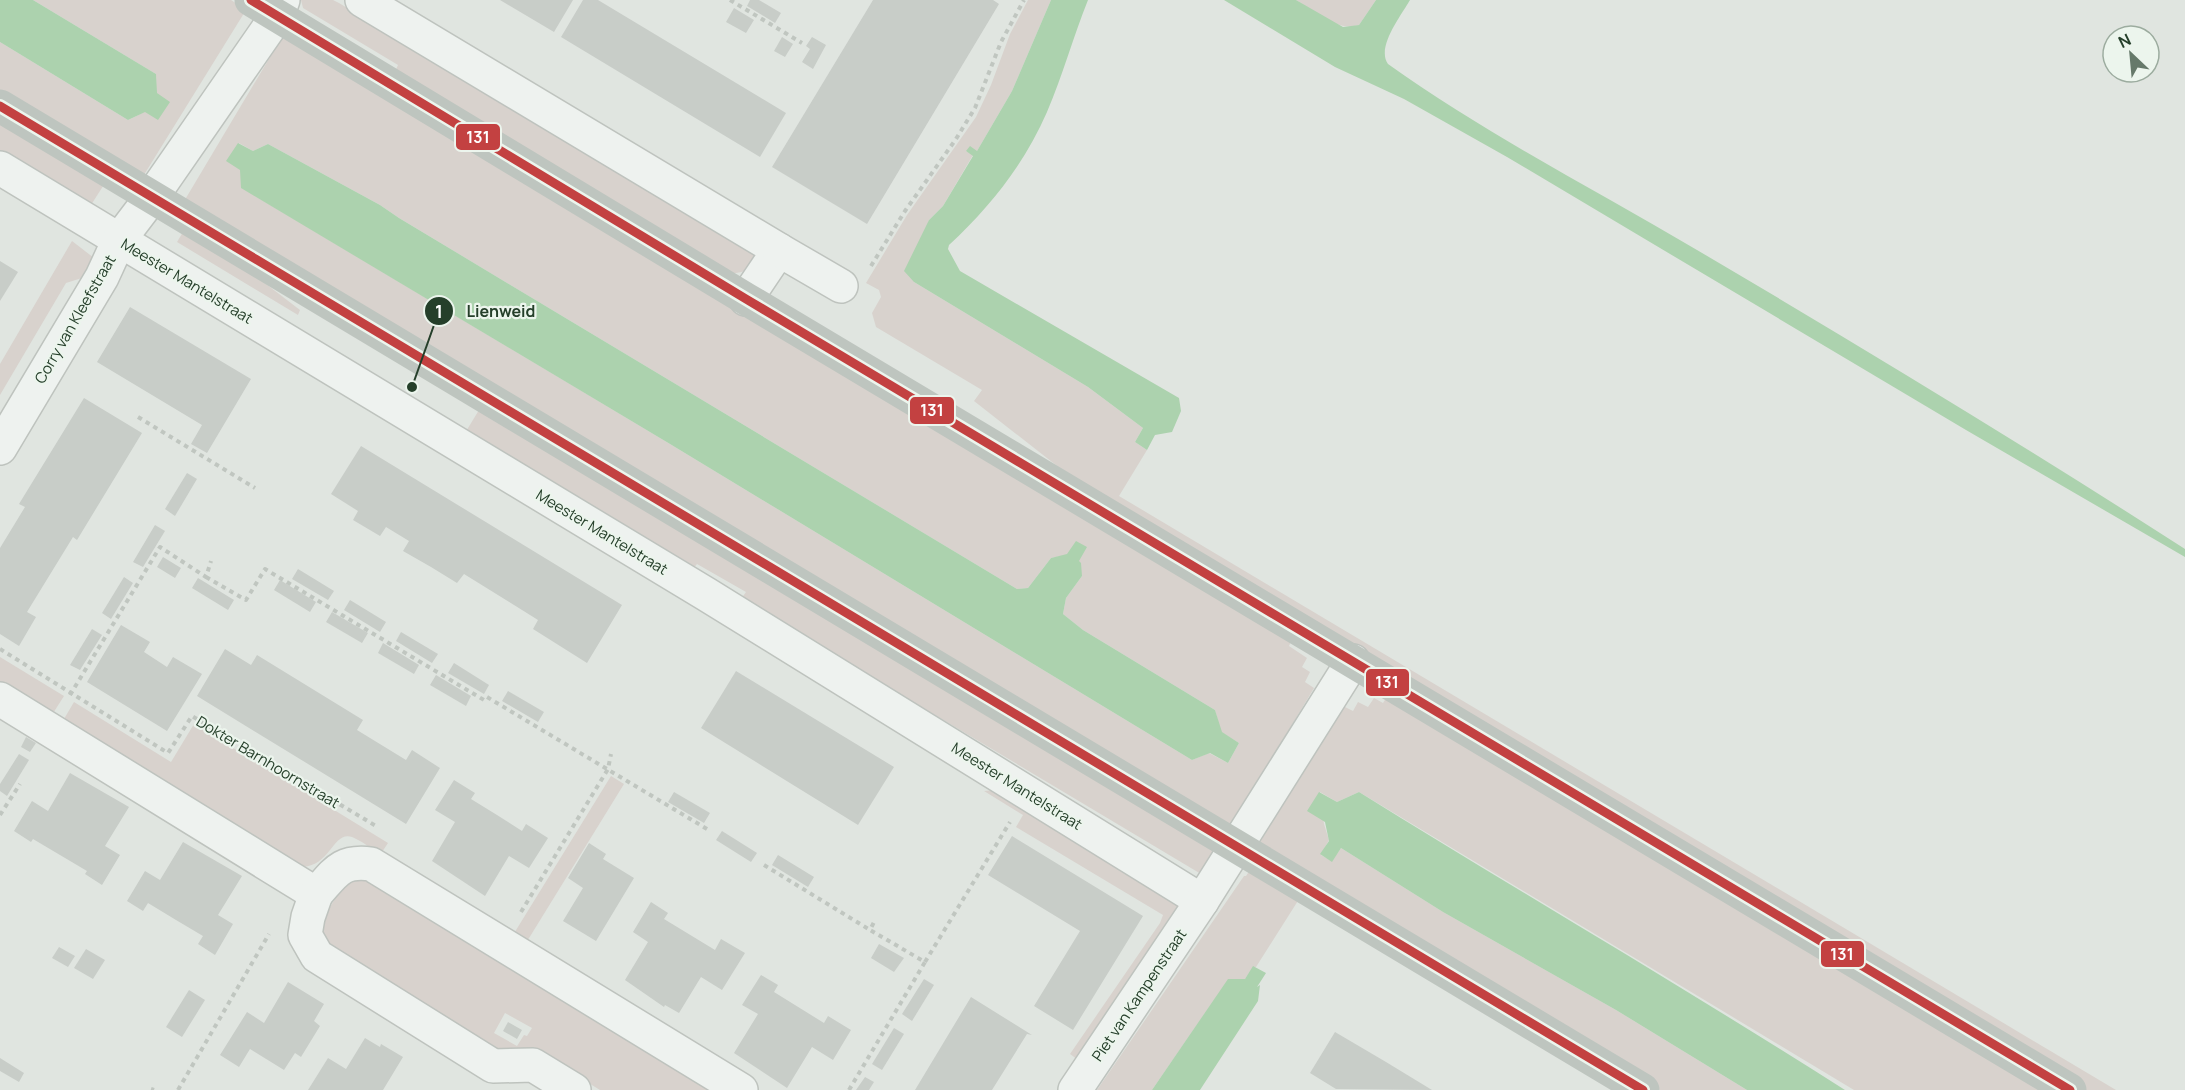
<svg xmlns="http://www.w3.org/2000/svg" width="2185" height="1090" font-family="Manrope,sans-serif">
<rect width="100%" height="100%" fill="#e0e5e0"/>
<!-- green -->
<g fill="#d8d2cd" fill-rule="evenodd">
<path d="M 33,0 L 231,0 L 246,10 L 142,178 L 0,93 L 0,42 L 128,120 C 153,109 157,101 156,74 Z"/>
<path d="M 301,0 L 333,0 L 339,3 L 761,257 C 750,270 744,274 726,273 L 394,74 L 398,65 L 303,8 Z"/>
<path d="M 1028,0 L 1051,0 L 1012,91 L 977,151 L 966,151 L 973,155 L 943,206 L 929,220 L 914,282 L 1088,387 L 1143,428 L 1135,442 L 1147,450 L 1119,496 L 2116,1090 L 2086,1090 L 1089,491 L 974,401 L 982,390 L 876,327 L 872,313 L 881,297 L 879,290 L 866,283 L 907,215 L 976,117 L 991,85 L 1010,34 Z"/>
<path d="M 1296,0 L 1376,0 L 1359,25 C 1337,32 1314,11 1296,0 Z"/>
<path d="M 285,32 L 1293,637 L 1289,646 L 1307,658 L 1302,667 L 1310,672 L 1305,682 L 1314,688 L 1229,830 L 183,203 ZM 239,143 L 253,151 L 268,144 L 380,205 L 399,218 L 1017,589 L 1028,588 L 1051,558 L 1067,555 L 1082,576 L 1066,598 L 1063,614 L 1083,630 L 1215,710 L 1221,732 L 1239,743 L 1228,763 L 1209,753 L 1192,760 L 670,444 L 242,188 Z"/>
<path d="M 0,116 L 107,180 L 89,208 L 0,154 Z"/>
<path d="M 186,227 L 218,247 L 300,310 L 298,315 L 177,242 Z"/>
<path d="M 72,241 L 94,258 L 82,278 L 66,283 L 0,395 L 0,364 Z"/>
<path d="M 479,410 L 1217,847 L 1201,874 L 741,599 L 746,592 L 697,564 L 692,570 L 465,433 Z"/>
<path d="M 0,657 L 64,696 L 50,718 L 0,687 Z"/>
<path d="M 1388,695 L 2048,1090 L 1854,1090 L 1359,792 L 1337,802 L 1320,792 L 1324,824 L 1329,840 L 1321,855 L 1332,861 L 1341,848 L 1443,912 L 1616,1010 L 1747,1090 L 1660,1090 L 1257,847 L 1343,706 L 1353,711 L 1358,702 L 1368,707 L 1374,698 L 1383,703 Z"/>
<path d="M 74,702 L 171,762 L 194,724 L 388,843 L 380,855 C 372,849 362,841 352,837 C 333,831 331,865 303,867 L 61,724 Z"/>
<path d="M 611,776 L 624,784 L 526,943 L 513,935 Z"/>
<path d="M 995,790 L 1186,905 L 1081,1062 L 1070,1054 L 1160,923 L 1163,915 L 1016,827 L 1023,815 L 984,791 Z"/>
<path d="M 1250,870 L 1301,896 L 1256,967 L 1253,967 L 1245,979 L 1228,980 L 1152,1090 L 1097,1090 L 1244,876 L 1246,876 Z"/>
<path d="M 362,879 L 369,879 L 720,1090 L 600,1090 L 538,1052 L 501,1053 L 336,956 C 332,950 325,942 323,936 C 319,922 337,892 348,884 C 352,882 357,880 362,879 ZM 505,1013 L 532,1028 L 527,1036 L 524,1035 L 517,1046 L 494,1033 Z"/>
</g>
<!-- water -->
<g fill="#acd2ae">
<path d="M 0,0 L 33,0 L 156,74 L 157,93 L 170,102 L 158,120 L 145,112 L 128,120 L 0,42 Z"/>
<path d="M 1051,0 L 1088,0 C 1073,37 1063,75 1047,112 C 1025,163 990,207 949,245 L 948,249 L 960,271 L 1179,398 L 1181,411 L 1172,432 L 1155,435 L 1147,450 L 1135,442 L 1143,428 L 1088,387 L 914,282 L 904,271 L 929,220 L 943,206 L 973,156 L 966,151 L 970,146 L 977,151 L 1012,91 Z"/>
<path d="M 1224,0 L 1296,0 L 1343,27 L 1359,25 L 1376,0 L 1410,0 C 1401,16 1376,47 1388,64 C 1486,134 1594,189 1697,250 C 1862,347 2025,446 2185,549 L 2185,557 L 1966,430 L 1507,157 L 1404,99 L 1335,67 Z"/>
<path d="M 238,143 L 253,151 L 268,144 L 380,205 L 399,218 L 1017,589 L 1028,588 L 1051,558 L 1067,554 L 1076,541 L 1087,547 L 1079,561 L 1081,563 L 1082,576 L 1066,598 L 1063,614 L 1083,630 L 1215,710 L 1222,732 L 1239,743 L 1228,763 L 1210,753 L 1192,760 L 670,444 L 241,188 L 240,170 L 226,161 Z"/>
<path d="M 1319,792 L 1337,802 L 1359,792 C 1520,892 1685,988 1845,1090 L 1747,1090 L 1616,1010 L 1443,912 L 1341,848 L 1332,862 L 1320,854 L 1329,841 L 1325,822 L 1307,811 Z"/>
<path d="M 1253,966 L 1266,973 L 1257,987 L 1260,985 L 1258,1001 L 1200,1090 L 1152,1090 L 1228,979 L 1245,979 Z"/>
</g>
<!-- building -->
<g fill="#c8cdc8">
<path d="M 500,0 L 573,0 L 554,32 Z"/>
<path d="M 583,0 L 598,0 L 786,113 L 760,157 L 561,37 Z"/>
<path d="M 750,0 L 759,0 L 781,13 L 775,23 L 747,6 Z"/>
<path d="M 873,0 L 993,0 L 999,4 L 867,224 L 772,167 Z"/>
<path d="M 734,8 L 754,20 L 746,33 L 726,22 Z"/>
<path d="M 782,37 L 793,44 L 785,57 L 774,51 Z"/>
<path d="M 812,37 L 826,45 L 813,69 L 802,62 L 810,49 L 806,46 Z"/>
<path d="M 0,261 L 18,272 L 0,301 Z"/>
<path d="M 130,307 L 251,379 L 207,453 L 191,444 L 202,425 L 97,362 Z"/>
<path d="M 84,398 L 142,433 L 77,540 L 73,537 L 27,612 L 36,617 L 19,646 L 0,634 L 0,548 L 25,507 L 19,504 Z"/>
<path d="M 361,446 L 622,605 L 587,663 L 533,629 L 538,620 L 464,574 L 457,583 L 431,567 L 403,551 L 409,541 L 386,527 L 380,536 L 353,520 L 358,511 L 331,494 Z"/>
<path d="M 187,473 L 197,479 L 175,516 L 165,509 Z"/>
<path d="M 155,525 L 165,531 L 143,567 L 133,562 Z"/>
<path d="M 163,557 L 181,568 L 175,578 L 157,567 Z"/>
<path d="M 298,569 L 334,591 L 328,600 L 292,579 Z"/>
<path d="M 124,577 L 133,583 L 111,619 L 102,613 Z"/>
<path d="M 198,578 L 234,600 L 228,610 L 192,588 Z"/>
<path d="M 280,580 L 316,602 L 310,612 L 274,590 Z"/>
<path d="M 350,600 L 386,622 L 380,632 L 344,610 Z"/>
<path d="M 332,612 L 368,633 L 362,643 L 326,622 Z"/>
<path d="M 121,625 L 150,642 L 144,652 L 167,667 L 173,657 L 202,674 L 167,731 L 87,682 Z"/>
<path d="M 92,629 L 102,635 L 80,670 L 70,665 Z"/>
<path d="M 401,632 L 438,654 L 432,663 L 396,641 Z"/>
<path d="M 383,643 L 419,665 L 414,674 L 378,653 Z"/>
<path d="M 225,649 L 251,665 L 257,655 L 363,720 L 357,730 L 406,760 L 412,750 L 440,768 L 406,824 L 197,696 Z"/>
<path d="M 454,663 L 489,685 L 484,694 L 448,673 Z"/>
<path d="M 736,671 L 894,767 L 858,825 L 701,728 Z"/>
<path d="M 436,675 L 471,696 L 466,706 L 430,685 Z"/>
<path d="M 508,691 L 544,712 L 538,722 L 502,701 Z"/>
<path d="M 26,737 L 36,743 L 30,752 L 21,747 Z"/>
<path d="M 19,754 L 29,760 L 7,796 L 0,791 L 0,784 Z"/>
<path d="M 70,773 L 129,807 L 105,846 L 120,855 L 102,885 L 85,874 L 87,871 L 33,839 L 31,842 L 14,831 L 32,801 L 48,811 Z"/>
<path d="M 454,780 L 475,793 L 471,799 L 497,815 L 522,831 L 526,824 L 548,838 L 529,868 L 509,856 L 485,896 L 432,861 L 455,822 L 435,810 Z"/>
<path d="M 674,792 L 710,813 L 704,823 L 668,802 Z"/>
<path d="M 722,831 L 757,853 L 751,862 L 716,840 Z"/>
<path d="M 1012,836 L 1143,916 L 1073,1030 L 1034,1006 L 1080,931 L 988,875 Z"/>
<path d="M 183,842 L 242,876 L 218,915 L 233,924 L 215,955 L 198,944 L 203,936 L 176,920 L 148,903 L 143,911 L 127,901 L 145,871 L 160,880 Z"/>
<path d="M 589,843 L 606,854 L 603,859 L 634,878 L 596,941 L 563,921 L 583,888 L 568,878 Z"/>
<path d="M 778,855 L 814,877 L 808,887 L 772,865 Z"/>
<path d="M 651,902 L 668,913 L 664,919 L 715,950 L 721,939 L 745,953 L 722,990 L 701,977 L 679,1013 L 665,1005 L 664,1007 L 625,980 L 648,942 L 633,932 Z"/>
<path d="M 879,944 L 904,958 L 894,972 L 871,958 Z"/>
<path d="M 59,947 L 75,956 L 68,967 L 52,958 Z"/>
<path d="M 86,949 L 105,960 L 93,979 L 74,968 Z"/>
<path d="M 761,975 L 778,985 L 774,992 L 824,1023 L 828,1016 L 851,1030 L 833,1060 L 812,1047 L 787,1088 L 734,1053 L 758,1014 L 742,1005 Z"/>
<path d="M 924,979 L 934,985 L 912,1021 L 902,1014 Z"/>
<path d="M 288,982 L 324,1004 L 314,1021 L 320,1026 L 301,1057 L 295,1053 L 284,1070 L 250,1049 L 239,1067 L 220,1055 L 247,1012 L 264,1023 Z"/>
<path d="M 189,990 L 205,1000 L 182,1037 L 166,1027 Z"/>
<path d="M 971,997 L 1032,1035 L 1027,1034 L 992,1090 L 915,1090 Z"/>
<path d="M 508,1022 L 522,1030 L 517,1039 L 503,1031 Z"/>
<path d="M 894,1028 L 904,1034 L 882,1070 L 872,1064 Z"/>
<path d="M 1335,1032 L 1386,1062 L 1432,1090 L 1336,1089 L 1310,1073 Z"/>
<path d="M 365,1038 L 380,1047 L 381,1044 L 403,1057 L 383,1090 L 308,1090 L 328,1058 L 346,1069 Z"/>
<path d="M 0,1058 L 24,1073 L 19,1082 L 0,1071 Z"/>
<path d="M 865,1077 L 874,1082 L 869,1090 L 856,1090 Z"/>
</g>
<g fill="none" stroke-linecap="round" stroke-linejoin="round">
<defs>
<g id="street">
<path d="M 362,0 L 779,250 L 746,299"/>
<path d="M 0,168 L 706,594 L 1202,901"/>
<path d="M 779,250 L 841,286"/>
<path d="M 0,448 L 102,277 L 119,240 L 151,198 L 277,16 L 283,0"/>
<path d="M 0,699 L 316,894 C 335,873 340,860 371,864 L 741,1090"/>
<path d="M 316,894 L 308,917 L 305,935 L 317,956 L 493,1066 L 533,1065 L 574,1090"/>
<path d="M 1075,1090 L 1202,901 L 1353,661"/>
</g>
</defs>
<!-- street casing -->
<use href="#street" stroke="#bec3be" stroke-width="36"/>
<!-- path -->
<g stroke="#c0c6c0" stroke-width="4" stroke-dasharray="4.5 4.5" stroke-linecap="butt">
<path d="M 730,0 L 802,43"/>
<path d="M 871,266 L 905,211 L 956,139 L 975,108 L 1001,42 L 1024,0"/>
<path d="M 138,417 L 255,488"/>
<path d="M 206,577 L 246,600 L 265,569 L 484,700 L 487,697 L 707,829"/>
<path d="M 0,649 L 168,753 L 192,716 L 376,826"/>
<path d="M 70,695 L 160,547 L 206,577 L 211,561"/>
<path d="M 0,815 L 20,784"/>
<path d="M 764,865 L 870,930"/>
<path d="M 521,912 L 608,769 L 611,754"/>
<path d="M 925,962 L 1010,822"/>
<path d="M 151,1089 L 154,1090"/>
<path d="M 178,1090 L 269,934"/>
<path d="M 849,1090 L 925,962 L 870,930 L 875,920"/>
</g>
<!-- street -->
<use href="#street" stroke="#eef2ef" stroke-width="33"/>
<!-- secondary -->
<g stroke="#bec5bf" stroke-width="33">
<path d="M 251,0 L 746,299 L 2070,1090"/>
<path d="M 0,106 L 1643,1090"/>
</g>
<defs>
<g id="bus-1">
<path d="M 251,0 L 746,299 L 2070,1090"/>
<path d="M 0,106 L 1643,1090"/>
</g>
</defs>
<!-- bus-1 casing -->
<use href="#bus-1" stroke="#ecf5ed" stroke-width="14"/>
<!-- bus-1 -->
<use href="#bus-1" stroke="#c34141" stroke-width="9"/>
</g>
<g text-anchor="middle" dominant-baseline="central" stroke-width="4.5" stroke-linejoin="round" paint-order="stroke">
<!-- street labels -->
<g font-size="15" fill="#253f2a" stroke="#ecf5ed">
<text transform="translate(187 281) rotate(31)">Meester Mantelstraat</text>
<text transform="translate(75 319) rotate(-60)">Corry van Kleefstraat</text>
<text transform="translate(602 532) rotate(31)">Meester Mantelstraat</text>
<text transform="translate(268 762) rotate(31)">Dokter Barnhoornstraat</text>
<text transform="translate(1017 786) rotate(32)">Meester Mantelstraat</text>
<text transform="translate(1139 995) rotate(-56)">Piet van Kampenstraat</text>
</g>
</g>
<!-- callouts -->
<path fill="none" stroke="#253f2a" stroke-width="2" d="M412 387L439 311"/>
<g fill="#253f2a" stroke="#ecf5ed" stroke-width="2">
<circle cx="412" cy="387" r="6"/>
<circle cx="439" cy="311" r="15"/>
</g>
<g font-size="18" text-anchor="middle" font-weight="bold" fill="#fff">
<text x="439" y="318">1</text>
</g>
<g font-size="16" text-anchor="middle" font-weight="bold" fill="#253f2a" stroke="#ecf5ed" stroke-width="4.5" stroke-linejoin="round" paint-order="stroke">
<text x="501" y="317">Lienweid</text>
</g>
<g stroke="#ecf5ed" stroke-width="2">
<rect x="455" y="123" width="46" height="28" rx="6" fill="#c34141"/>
<rect x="909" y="396" width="46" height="29" rx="6" fill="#c34141"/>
<rect x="1365" y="668" width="45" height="29" rx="6" fill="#c34141"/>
<rect x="1820" y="940" width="45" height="28" rx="6" fill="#c34141"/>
</g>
<g font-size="16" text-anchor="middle" font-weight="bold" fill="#fff">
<text x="478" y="143">131</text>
<text x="932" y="416">131</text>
<text x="1387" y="688">131</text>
<text x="1842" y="960">131</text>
</g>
<!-- north arrow -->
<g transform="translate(2131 54) rotate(334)"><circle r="28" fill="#ecf5ed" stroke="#9cac9f" stroke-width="1.5"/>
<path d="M0-4.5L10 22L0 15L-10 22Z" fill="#66796a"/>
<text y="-9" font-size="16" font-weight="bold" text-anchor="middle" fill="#253f2a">N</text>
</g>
</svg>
